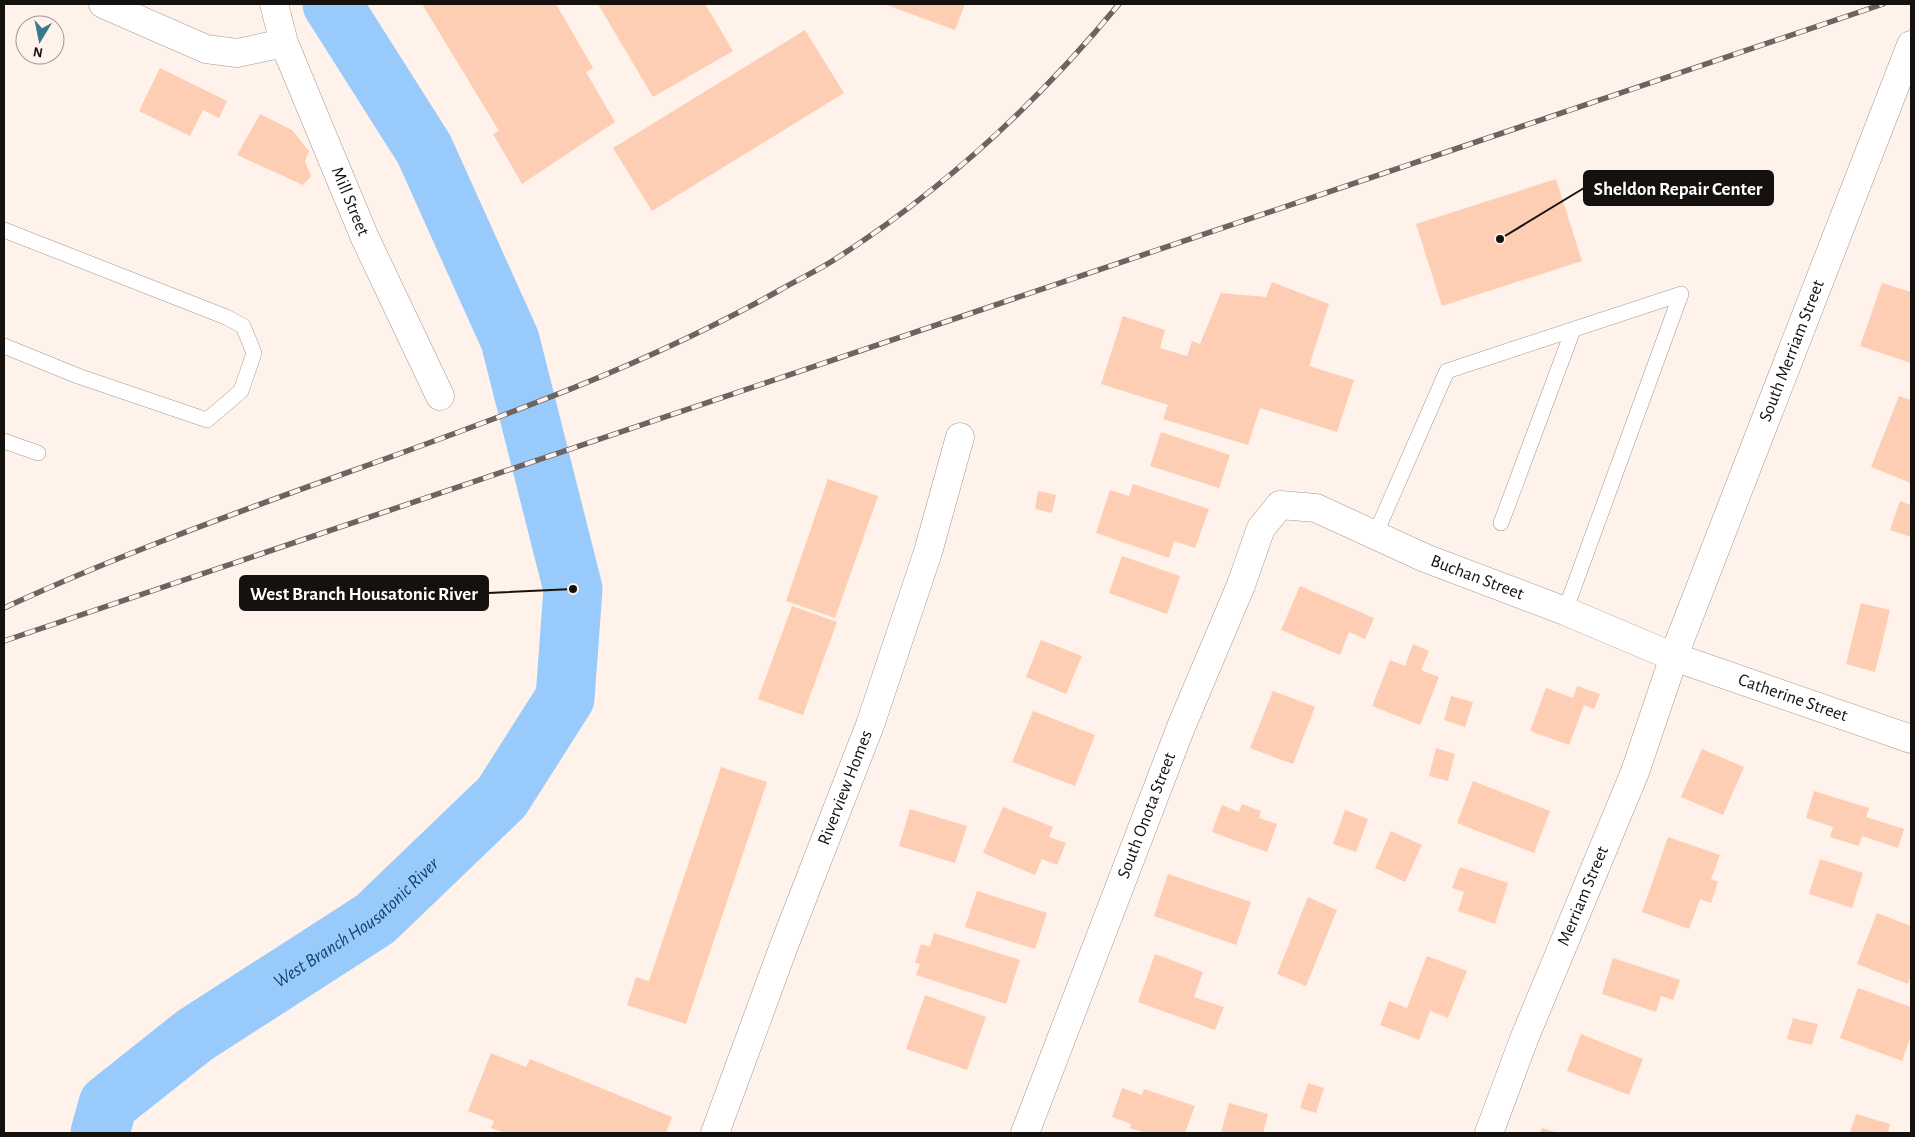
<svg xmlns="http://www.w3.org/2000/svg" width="1915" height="1137" font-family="'Alegreya Sans',sans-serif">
<rect width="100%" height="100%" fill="#fef2eb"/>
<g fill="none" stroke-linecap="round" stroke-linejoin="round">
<!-- river -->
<path stroke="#98cafb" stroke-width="59" id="s1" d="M 100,1133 L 108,1104 L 195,1035 L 375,919 L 502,797 L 565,698 L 573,589 L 510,340 L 424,149 L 332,4"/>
</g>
<!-- building -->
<g fill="#fdceb3">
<path d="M 422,4 L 556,4 L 593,68 L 586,72 L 615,122 L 522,184 L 493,134 L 499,131 Z"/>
<path d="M 598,4 L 705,4 L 733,51 L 653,97 Z"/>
<path d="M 884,4 L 965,4 L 955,30 Z"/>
<path d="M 805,30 L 844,93 L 652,211 L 613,148 Z"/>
<path d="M 160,68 L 227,101 L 219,118 L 203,110 L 190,136 L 139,111 Z"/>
<path d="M 260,114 L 292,130 L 309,151 L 305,161 L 311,176 L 303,185 L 237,155 Z"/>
<path d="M 1556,179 L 1582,261 L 1442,306 L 1416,224 Z"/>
<path d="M 1272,282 L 1329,304 L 1309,366 L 1354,380 L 1337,432 L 1260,408 L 1248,445 L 1163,419 L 1168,405 L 1101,384 L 1123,316 L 1165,330 L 1160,348 L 1187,356 L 1192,341 L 1200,344 L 1221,293 L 1266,297 Z"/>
<path d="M 1882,283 L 1911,292 L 1911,363 L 1860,346 Z"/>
<path d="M 1899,396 L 1911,400 L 1911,483 L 1871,467 Z"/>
<path d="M 1161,432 L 1230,455 L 1219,488 L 1150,466 Z"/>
<path d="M 828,479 L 878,496 L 835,618 L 786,601 Z"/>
<path d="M 1133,484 L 1209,509 L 1195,548 L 1174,541 L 1169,558 L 1096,533 L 1110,490 L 1129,496 Z"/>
<path d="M 1038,491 L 1056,495 L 1052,513 L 1035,509 Z"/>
<path d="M 1900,501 L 1911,505 L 1911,537 L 1890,530 Z"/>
<path d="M 1122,556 L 1180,576 L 1167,614 L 1109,593 Z"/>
<path d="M 1300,586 L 1374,618 L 1365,639 L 1349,632 L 1340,655 L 1281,630 Z"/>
<path d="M 1861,603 L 1890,610 L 1875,672 L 1846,664 Z"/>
<path d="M 792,606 L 837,622 L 803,715 L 758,699 Z"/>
<path d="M 1041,640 L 1082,656 L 1066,694 L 1026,677 Z"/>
<path d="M 1413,644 L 1429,651 L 1421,670 L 1439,677 L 1420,725 L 1372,706 L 1390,660 L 1405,666 Z"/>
<path d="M 1577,686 L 1600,694 L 1594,709 L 1584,705 L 1569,745 L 1530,731 L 1546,688 L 1573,698 Z"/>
<path d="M 1273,691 L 1315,707 L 1293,764 L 1250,748 Z"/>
<path d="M 1451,696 L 1473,702 L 1465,727 L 1444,720 Z"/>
<path d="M 1033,711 L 1095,735 L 1075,786 L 1012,762 Z"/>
<path d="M 1436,748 L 1455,754 L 1448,781 L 1429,776 Z"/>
<path d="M 1702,749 L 1744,767 L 1723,815 L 1681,797 Z"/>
<path d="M 721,767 L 767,782 L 686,1024 L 627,1005 L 636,977 L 649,981 Z"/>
<path d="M 1473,781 L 1550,811 L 1534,853 L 1457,823 Z"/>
<path d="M 1814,791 L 1869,808 L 1866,817 L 1904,829 L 1898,848 L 1862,836 L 1859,846 L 1830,837 L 1833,827 L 1806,818 Z"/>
<path d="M 1242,804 L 1261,811 L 1259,818 L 1277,824 L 1267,852 L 1212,832 L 1222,805 L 1239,812 Z"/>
<path d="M 1003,807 L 1053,827 L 1049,837 L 1066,843 L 1057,865 L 1042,859 L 1035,875 L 983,853 Z"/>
<path d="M 910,809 L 967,826 L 955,863 L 899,846 Z"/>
<path d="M 1345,810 L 1368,819 L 1356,852 L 1333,844 Z"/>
<path d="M 1391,831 L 1422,845 L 1405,882 L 1375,868 Z"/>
<path d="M 1668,837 L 1720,855 L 1711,879 L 1718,882 L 1711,903 L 1700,899 L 1689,929 L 1642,912 Z"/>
<path d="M 1820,859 L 1863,873 L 1852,908 L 1809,894 Z"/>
<path d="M 1460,867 L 1508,883 L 1495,924 L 1458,911 L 1464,892 L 1452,888 Z"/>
<path d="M 1168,874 L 1251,902 L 1236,945 L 1154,916 Z"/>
<path d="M 977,891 L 1047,913 L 1035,949 L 965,927 Z"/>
<path d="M 1308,897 L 1337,910 L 1306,986 L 1277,974 Z"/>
<path d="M 1877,913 L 1911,926 L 1911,975 L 1908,984 L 1857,964 Z"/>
<path d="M 934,933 L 1020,960 L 1006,1004 L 916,975 L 920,964 L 915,963 L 921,944 L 930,947 Z"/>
<path d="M 1155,954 L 1203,972 L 1194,997 L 1224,1007 L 1215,1030 L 1138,1002 Z"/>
<path d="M 1427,956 L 1467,971 L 1448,1018 L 1430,1011 L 1419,1040 L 1380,1025 L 1389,1001 L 1407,1008 Z"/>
<path d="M 1613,958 L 1680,980 L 1673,1000 L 1661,996 L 1656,1012 L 1602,994 Z"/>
<path d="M 1858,988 L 1911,1007 L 1911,1036 L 1902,1061 L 1840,1038 Z"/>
<path d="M 925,995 L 986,1017 L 967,1070 L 906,1049 Z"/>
<path d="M 1793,1018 L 1818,1024 L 1812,1045 L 1787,1039 Z"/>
<path d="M 1581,1034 L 1643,1059 L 1629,1095 L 1567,1071 Z"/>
<path d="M 491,1053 L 526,1067 L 530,1059 L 672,1117 L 666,1133 L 504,1133 L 491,1128 L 494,1121 L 468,1111 Z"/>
<path d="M 1308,1083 L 1324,1088 L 1316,1113 L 1300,1108 Z"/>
<path d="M 1122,1088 L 1142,1095 L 1144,1089 L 1195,1106 L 1185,1133 L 1145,1133 L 1130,1128 L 1131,1124 L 1112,1117 Z"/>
<path d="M 1229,1103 L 1268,1114 L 1263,1133 L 1221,1133 Z"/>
<path d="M 1856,1114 L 1890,1124 L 1888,1133 L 1850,1133 Z"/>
<path d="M 1542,1128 L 1558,1133 L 1540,1133 Z"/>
</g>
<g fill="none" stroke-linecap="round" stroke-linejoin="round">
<defs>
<g id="lane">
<path d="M 4,230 L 226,317 L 243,326 L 254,353 L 241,391 L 207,420 L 78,376 L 4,346"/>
<path d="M 4,441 L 38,453"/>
<path d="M 1501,523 L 1573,330"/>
<path d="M 1375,535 L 1447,371 L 1681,294 L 1565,611"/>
</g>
<g id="street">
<path d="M 103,4 L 206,49 L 237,53 L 284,43"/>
<path id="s2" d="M 274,4 L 284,43 L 365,238 L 440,396"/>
<path id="s3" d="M 715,1133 L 785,943 L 870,725 L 928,552 L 960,437"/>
<path id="s4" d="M 1025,1133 L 1181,727 L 1241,585 L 1261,528 L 1280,505 L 1316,508 L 1425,558 L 1565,611 L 1674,657 L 1911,739"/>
</g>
<g id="secondary">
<path id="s5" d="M 1489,1133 L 1524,1039 L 1635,772 L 1678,645 L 1911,45"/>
</g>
</defs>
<!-- lane casing -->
<use href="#lane" stroke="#a39891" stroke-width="16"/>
<!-- street casing -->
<use href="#street" stroke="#a39891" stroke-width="29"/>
<!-- secondary casing -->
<use href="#secondary" stroke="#a39891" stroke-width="29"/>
<!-- lane -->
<use href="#lane" stroke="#fff" stroke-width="15"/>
<!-- street -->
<use href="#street" stroke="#fff" stroke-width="28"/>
<!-- secondary -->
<use href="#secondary" stroke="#fff" stroke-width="28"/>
<defs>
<g id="rail">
<path d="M 4,608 C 178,527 362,471 540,401 C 623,369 703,333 780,290 C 799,279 819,270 837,258 C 943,190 1039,101 1119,4"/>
<path d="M 4,641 L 1883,4"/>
</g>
</defs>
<!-- rail casing -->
<use href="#rail" stroke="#6b6460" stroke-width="5.5"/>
<!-- rail -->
<use href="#rail" stroke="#fef2eb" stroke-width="4" stroke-dasharray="11" stroke-linecap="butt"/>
</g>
<g text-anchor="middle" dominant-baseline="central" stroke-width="4" stroke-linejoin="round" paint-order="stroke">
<!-- street labels -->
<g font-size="18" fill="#15110f" stroke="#fef2eb">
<text stroke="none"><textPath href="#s2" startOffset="212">Mill Street</textPath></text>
<text stroke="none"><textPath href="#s5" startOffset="839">South Merriam Street</textPath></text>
<text stroke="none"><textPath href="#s4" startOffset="891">Buchan Street</textPath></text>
<text stroke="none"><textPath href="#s4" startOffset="1229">Catherine Street</textPath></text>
<text stroke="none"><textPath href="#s3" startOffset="369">Riverview Homes</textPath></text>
<text stroke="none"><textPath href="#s4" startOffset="340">South Onota Street</textPath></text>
<text stroke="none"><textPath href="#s5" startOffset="255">Merriam Street</textPath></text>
</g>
<!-- water labels -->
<g font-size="19" font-style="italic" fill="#134268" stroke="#fef2eb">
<text stroke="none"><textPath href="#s1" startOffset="338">West Branch Housatonic River</textPath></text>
</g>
</g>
<!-- callouts -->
<path fill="none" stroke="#15110f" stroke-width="2" d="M1500 239L1584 188M573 589L488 593"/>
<g fill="#15110f" stroke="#fef2eb" stroke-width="2">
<circle cx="1500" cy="239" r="5"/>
<circle cx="573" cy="589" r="5"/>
</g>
<g fill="#15110f" stroke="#15110f" stroke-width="2">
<rect x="1584" y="171" width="189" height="34" rx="5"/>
<rect x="240" y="576" width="248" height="34" rx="5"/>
</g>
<g font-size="19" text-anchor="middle" font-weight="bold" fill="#fff">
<text x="1678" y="195">Sheldon Repair Center</text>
<text x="364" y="600">West Branch Housatonic River</text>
</g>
<!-- border -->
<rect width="1915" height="1137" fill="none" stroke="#15110f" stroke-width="10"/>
<!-- north arrow -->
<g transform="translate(40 40) rotate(190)"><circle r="24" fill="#fef2eb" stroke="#a19893"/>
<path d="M0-4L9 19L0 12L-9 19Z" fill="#39798d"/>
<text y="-8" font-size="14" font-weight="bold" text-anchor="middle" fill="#15110f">N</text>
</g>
</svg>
